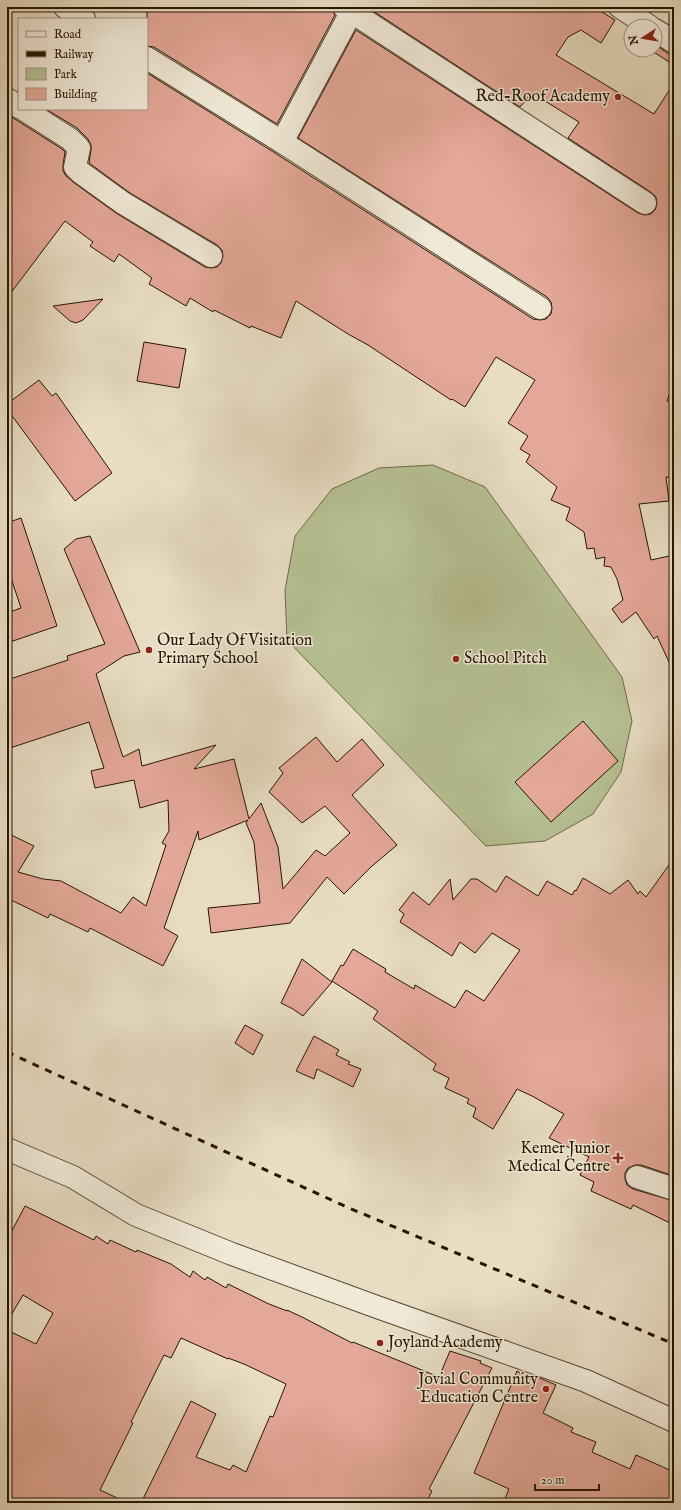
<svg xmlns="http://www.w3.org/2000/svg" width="681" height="1510" font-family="'IM FELL English',serif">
<rect width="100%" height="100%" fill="#e8ddc3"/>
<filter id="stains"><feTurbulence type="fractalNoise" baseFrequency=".005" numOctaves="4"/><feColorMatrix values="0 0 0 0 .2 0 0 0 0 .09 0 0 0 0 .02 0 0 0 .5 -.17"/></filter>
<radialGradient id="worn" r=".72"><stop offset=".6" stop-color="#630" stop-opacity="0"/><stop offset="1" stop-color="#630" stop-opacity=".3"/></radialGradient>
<!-- green -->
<path fill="#b6c093" stroke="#6e6a4a" d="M 433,465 L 485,487 L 622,677 L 632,721 L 621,772 L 593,814 L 545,841 L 486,846 L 287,640 L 285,590 L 295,536 L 332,489 L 379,468 Z"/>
<!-- building -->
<g fill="#e4a898" stroke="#261400">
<path d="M 147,7 L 327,7 L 332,10 L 335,15 L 277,124 L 154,47 L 147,46 Z"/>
<path d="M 371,7 L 594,7 L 615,20 L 601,43 L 581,30 L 568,37 L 556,55 L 654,114 L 674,83 L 674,382 L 667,401 L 674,403 L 674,478 L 666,477 L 669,501 L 639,504 L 651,560 L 674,555 L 674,673 L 657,636 L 654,639 L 636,612 L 622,623 L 612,609 L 623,600 L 617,579 L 611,567 L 604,566 L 605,557 L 596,559 L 594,548 L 587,549 L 584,532 L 566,520 L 570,508 L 551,500 L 557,487 L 526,462 L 530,455 L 520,449 L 528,436 L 508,423 L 535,380 L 496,357 L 465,407 L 452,399 L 451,400 L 368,345 L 348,334 L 296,301 L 281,338 L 251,326 L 250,328 L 214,310 L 213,312 L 190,298 L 186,306 L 149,284 L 152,278 L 119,254 L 114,262 L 90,246 L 93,242 L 65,221 L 7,298 L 7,114 L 62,149 L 65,152 L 63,165 L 63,171 L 66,176 L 73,182 L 116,213 L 205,267 L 211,268 L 217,267 L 221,263 L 223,256 L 222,250 L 217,245 L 130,193 L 89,163 L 91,150 L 91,145 L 88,139 L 77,128 L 46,109 L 147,109 L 147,73 L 275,153 L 533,319 L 540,320 L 546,319 L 551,314 L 552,308 L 551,302 L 547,297 L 298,138 L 356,30 L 638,213 L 645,215 L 651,214 L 655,210 L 657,204 L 656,197 L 652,193 L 568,138 L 579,122 L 532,93 L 520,107 L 370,9 Z"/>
<path d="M 674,16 L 674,27 L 669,24 Z"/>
<path d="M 656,45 L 667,53 L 674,54 L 674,65 L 652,51 L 655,50 Z"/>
<path d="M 103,299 L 83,320 L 76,323 L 70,321 L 53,306 Z"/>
<path d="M 144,342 L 186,349 L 179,388 L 137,381 Z"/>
<path d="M 39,380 L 52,396 L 56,393 L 112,473 L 75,501 L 7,409 L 7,404 Z"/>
<path d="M 21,518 L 57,626 L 7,643 L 7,613 L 21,608 L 7,566 L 7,523 Z"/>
<path d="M 90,536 L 140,652 L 124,656 L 96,674 L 123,757 L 139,749 L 142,766 L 216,745 L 194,769 L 234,759 L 249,819 L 261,803 L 278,847 L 283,889 L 316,850 L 325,856 L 350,833 L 325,806 L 302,823 L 269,792 L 283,773 L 279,768 L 316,737 L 337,762 L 362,739 L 384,765 L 352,795 L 397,845 L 372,866 L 344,894 L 327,877 L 290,923 L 211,933 L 208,908 L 260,903 L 254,842 L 246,823 L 248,820 L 199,840 L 198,831 L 164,928 L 178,936 L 163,966 L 90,928 L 88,932 L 50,914 L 48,918 L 7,898 L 7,833 L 34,846 L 18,872 L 43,879 L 61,881 L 121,913 L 133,897 L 146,906 L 166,845 L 162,843 L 169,831 L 168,800 L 140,808 L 134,780 L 95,788 L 91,771 L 104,768 L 89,722 L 7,749 L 7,680 L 68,660 L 67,656 L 105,644 L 64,549 L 76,539 Z"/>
<path d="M 583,721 L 618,761 L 551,822 L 515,782 Z"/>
<path d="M 674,858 L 674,1176 L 641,1165 L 635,1165 L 628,1168 L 625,1173 L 625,1179 L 627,1185 L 633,1189 L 674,1201 L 674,1225 L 633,1205 L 631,1209 L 591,1191 L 594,1182 L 580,1175 L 589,1157 L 549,1138 L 564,1114 L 532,1096 L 517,1089 L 493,1129 L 473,1117 L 476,1108 L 467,1103 L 469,1099 L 445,1088 L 449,1078 L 433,1070 L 436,1064 L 373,1019 L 378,1011 L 332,981 L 341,965 L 343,966 L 353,949 L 386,969 L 385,972 L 414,989 L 415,985 L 455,1008 L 466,990 L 484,1001 L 520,950 L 492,933 L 475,953 L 460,942 L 452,956 L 400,922 L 404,914 L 399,910 L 413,892 L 429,905 L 450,879 L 453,900 L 471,879 L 477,879 L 496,892 L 506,876 L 538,896 L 547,881 L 572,895 L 575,890 L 576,891 L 583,878 L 610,894 L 628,880 L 638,894 L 640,891 L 646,897 Z"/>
<path d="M 302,959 L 332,982 L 303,1016 L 293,1009 L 281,1003 Z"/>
<path d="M 245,1025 L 263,1035 L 253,1055 L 235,1043 Z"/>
<path d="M 314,1036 L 339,1050 L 336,1055 L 350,1062 L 348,1064 L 361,1069 L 353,1087 L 317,1069 L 314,1079 L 296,1071 Z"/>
<path d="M 25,1206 L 94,1240 L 96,1236 L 108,1244 L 110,1240 L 136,1252 L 137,1250 L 171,1264 L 190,1277 L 193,1271 L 205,1280 L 207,1277 L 226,1288 L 228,1284 L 269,1304 L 287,1311 L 287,1310 L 304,1318 L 352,1343 L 353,1342 L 439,1377 L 450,1351 L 481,1361 L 480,1363 L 492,1368 L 429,1489 L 432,1491 L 426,1503 L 141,1503 L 191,1401 L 216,1414 L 196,1457 L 230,1470 L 233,1465 L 246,1472 L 270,1416 L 273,1417 L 286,1384 L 244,1364 L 228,1358 L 228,1359 L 181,1338 L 171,1358 L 164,1355 L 131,1422 L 133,1423 L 100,1490 L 128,1503 L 7,1503 L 7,1330 L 36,1344 L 53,1313 L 23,1295 L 7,1322 L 7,1240 Z"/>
<path d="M 517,1371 L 533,1380 L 535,1376 L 556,1385 L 543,1413 L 573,1428 L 571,1432 L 596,1442 L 592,1452 L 630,1469 L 636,1455 L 674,1472 L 674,1503 L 503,1503 L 509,1489 L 474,1473 Z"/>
</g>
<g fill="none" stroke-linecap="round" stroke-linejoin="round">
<defs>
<g id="minor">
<path d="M 65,7 L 84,19"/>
<path d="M 344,7 L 645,203"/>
<path d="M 620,7 L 649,26"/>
<path d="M 655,30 L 674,42"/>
<path d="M 147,58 L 282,142 L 354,7"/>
<path d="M 7,99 L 19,107"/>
<path d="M 23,109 L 70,139 L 79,148 L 75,167 L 80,172 L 123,203 L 211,256"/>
<path d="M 282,142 L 540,308"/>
<path d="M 7,1149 L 73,1177 L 136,1215 L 232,1254 L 377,1307 L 586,1381 L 674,1421"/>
<path d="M 637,1177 L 674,1189"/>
</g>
</defs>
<!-- minor casing -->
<use href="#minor" stroke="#564631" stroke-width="24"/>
<!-- minor -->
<use href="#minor" stroke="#f0e9d8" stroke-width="22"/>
<!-- rail -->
<path stroke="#261400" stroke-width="3" stroke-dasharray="7 7" stroke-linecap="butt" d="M 7,1052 L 349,1208 L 674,1344"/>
</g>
<!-- markers -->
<g fill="#8f2418" stroke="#f0e9d8" stroke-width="1.5">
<circle cx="618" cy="97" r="4"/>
<circle cx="149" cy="650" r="4"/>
<circle cx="456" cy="659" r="4"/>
<path d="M616 1152h4v4h4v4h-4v4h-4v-4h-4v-4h4z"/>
<circle cx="380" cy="1343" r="4"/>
<circle cx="546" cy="1389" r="4"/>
</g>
<g text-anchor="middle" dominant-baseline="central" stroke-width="3" stroke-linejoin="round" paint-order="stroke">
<!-- poi labels -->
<g font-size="16" fill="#261400" stroke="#f0e9d8" text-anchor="end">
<text x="610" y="97">Red-Roof Academy</text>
<text x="157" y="641" text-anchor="start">Our Lady Of Visitation<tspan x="157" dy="18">Primary School</tspan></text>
<text x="464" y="659" text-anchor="start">School Pitch</text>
<text x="610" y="1149">Kemer Junior<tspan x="610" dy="18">Medical Centre</tspan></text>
<text x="388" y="1343" text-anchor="start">Joyland Academy</text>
<text x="538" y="1380">Jovial Community<tspan x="538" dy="18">Education Centre</tspan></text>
</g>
</g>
<!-- margin -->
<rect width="681" height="1510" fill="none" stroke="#e8ddc3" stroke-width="24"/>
<rect x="8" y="8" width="665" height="1494" fill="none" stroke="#261400" stroke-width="2"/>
<rect x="12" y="12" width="657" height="1486" fill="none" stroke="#261400"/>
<!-- legend -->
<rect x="18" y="18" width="130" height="92" fill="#f0e9d8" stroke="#9f9482"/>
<rect x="26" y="31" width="20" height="6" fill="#f0e9d8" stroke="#9f9482"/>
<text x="54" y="38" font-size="12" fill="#261400">Road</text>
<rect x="26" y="51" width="20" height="6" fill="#261400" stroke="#9f9482"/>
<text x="54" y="58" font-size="12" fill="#261400">Railway</text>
<rect x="26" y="68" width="20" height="12" fill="#b6c093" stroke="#9f9482"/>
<text x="54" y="78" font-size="12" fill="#261400">Park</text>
<rect x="26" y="88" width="20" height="12" fill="#e4a898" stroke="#9f9482"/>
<text x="54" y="98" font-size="12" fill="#261400">Building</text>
<!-- north arrow -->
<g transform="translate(643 38) rotate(258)"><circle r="19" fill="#f0e9d8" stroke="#9f9482"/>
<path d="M0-3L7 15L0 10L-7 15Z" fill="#8f2418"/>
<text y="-6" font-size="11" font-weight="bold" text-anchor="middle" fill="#261400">N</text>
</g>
<!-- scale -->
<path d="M535 1484v6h64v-6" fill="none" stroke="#261400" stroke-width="2"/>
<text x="541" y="1484" font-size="12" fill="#261400" stroke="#f0e9d8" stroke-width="3" paint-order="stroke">20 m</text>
<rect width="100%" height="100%" filter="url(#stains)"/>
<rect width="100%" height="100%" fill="url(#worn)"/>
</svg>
